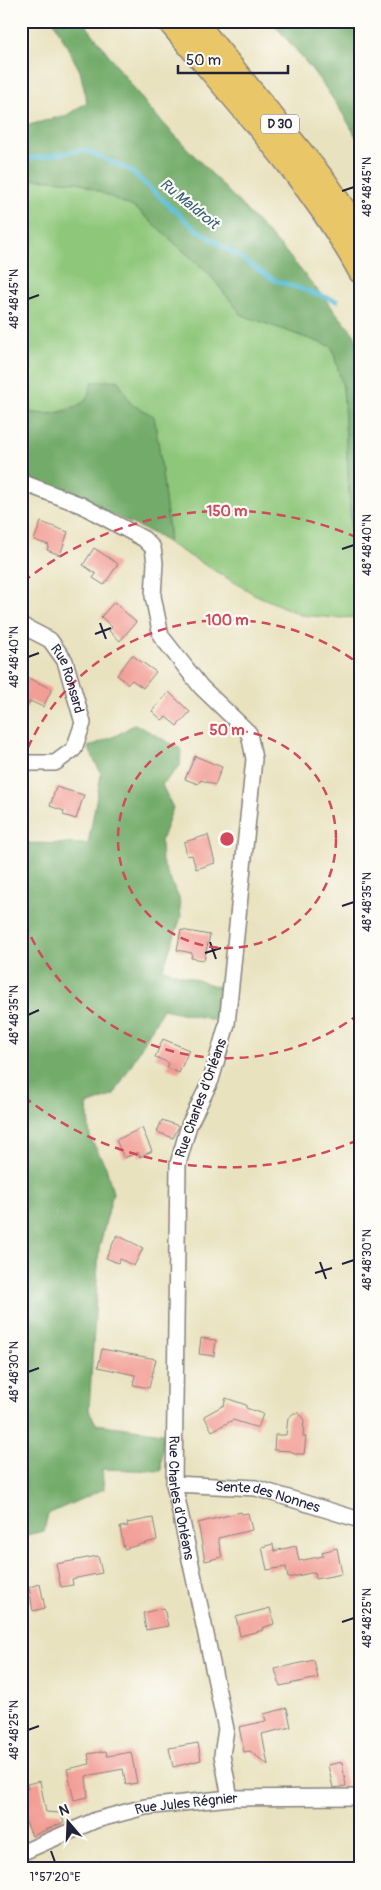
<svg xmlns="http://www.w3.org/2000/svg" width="381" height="1890" font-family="Pangolin,sans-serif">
<rect width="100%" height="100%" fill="#fdfcf7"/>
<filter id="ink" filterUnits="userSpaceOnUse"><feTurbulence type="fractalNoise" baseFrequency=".02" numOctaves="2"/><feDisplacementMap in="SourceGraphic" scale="10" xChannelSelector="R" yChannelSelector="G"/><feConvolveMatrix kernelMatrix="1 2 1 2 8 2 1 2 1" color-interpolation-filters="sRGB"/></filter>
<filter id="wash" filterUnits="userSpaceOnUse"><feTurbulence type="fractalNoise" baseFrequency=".0096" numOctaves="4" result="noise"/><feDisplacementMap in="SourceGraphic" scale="20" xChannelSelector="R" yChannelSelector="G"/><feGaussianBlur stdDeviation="1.12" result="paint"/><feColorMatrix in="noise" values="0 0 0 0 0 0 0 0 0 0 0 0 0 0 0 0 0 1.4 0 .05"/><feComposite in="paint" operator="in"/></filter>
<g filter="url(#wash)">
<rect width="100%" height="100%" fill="#e9e2bf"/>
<!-- green -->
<path fill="#8fc77a" stroke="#58745a" d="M 21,178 L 78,182 L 137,209 L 209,274 L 242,315 L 332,347 L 343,387 L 354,577 L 360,590 L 360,617 L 336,618 L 301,615 L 254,594 L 168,543 L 169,532 L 159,448 L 130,404 L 118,380 C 86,400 61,423 21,410 Z"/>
<!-- forest -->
<g fill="#73ac6a" stroke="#4a6752">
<path d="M 83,21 L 149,108 L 284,250 L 354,334 L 360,351 L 360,590 L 354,577 L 343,387 L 332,347 L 242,315 L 209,274 L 137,209 L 78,182 L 21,178 L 21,127 L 67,115 L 87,102 L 80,71 L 54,22 Z"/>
<path d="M 271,21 L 360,21 L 360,144 C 334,95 307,62 271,21 Z"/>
<path d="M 118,380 L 131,404 L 154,416 L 159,448 L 169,532 L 168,543 L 156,535 L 55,488 L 21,475 L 21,410 C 40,416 70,416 85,401 C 88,397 90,388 92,382 Z"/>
<path d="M 135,724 L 181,749 L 180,766 L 162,785 L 173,808 L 161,841 L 162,862 L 179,898 L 181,917 L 163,969 L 219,987 L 214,1020 L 163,1009 L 114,1095 L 87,1105 L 90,1137 L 106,1167 L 113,1193 L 99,1249 L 89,1410 L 96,1424 L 163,1433 L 161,1471 L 102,1469 L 104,1489 L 48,1514 L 44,1531 L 23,1536 L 21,1534 L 21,843 L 88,844 L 101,774 L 88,747 L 117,735 Z"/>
</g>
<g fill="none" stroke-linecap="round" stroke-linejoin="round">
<!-- stream -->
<path stroke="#56bbd4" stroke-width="4.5" d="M 21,160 L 84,150 L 130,170 L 193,227 L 274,280 L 337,301"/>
</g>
<g id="blocks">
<!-- building -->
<g fill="#f29e95">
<path d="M 41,522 L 68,532 L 60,555 L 47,550 L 49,545 L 34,540 Z"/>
<path d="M 94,548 L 118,564 L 104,585 L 93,578 L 96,574 L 83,565 Z"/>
<path d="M 114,602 L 136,622 L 120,641 L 109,631 L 112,627 L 101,617 Z"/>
<path d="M 132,655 L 156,672 L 143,688 L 132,680 L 128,684 L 117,675 Z"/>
<path d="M 26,677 L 52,689 L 43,707 L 30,701 L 21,717 L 21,687 Z"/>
<path d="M 169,692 L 190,712 L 177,726 L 166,717 L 162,720 L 152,711 Z"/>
<path d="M 195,756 L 222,767 L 215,785 L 201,780 L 198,784 L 185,779 Z"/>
<path d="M 56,787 L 84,795 L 76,819 L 63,815 L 64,811 L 50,806 Z"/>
<path d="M 208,835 L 215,863 L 196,869 L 192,855 L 187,856 L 184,842 Z"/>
<path d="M 181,930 L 210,935 L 204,960 L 191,958 L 192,953 L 177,950 Z"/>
<path d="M 163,1039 L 189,1050 L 179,1073 L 167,1068 L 169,1063 L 155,1057 Z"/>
<path d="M 162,1120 L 179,1126 L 173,1138 L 157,1132 Z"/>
<path d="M 142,1128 L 152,1151 L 140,1157 L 138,1152 L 124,1158 L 116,1140 Z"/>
<path d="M 117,1235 L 143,1248 L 134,1266 L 120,1259 L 118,1263 L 106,1258 Z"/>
<path d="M 201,1338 L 216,1340 L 214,1356 L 199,1354 Z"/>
<path d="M 102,1349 L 156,1359 L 149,1388 L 133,1385 L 135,1375 L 98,1367 Z"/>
<path d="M 226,1398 L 246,1405 L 246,1408 L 263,1414 L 258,1428 L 233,1420 L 212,1431 L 204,1416 L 224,1405 Z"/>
<path d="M 294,1413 L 299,1413 L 304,1420 L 303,1437 L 306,1437 L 304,1454 L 294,1454 L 291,1451 L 274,1450 L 275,1435 L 286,1435 L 288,1418 Z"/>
<path d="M 241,1512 L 242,1514 L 248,1513 L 252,1530 L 218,1538 L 222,1557 L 205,1561 L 198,1523 Z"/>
<path d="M 153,1518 L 157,1540 L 124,1549 L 120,1527 L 128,1526 L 127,1523 Z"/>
<path d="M 273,1544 L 274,1551 L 296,1546 L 299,1561 L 323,1556 L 322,1552 L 337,1548 L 342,1574 L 316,1579 L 315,1572 L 288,1578 L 286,1567 L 267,1570 L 262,1547 Z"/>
<path d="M 98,1556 L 102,1573 L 72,1579 L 73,1585 L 61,1587 L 56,1564 Z"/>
<path d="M 40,1584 L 45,1608 L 33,1611 L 29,1587 Z"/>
<path d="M 164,1608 L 168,1626 L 146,1630 L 143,1613 Z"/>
<path d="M 270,1608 L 274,1624 L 262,1628 L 263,1630 L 240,1636 L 236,1617 Z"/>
<path d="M 314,1660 L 318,1678 L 280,1686 L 275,1669 Z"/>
<path d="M 287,1708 L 291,1727 L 262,1734 L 268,1765 L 250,1751 L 244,1752 L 239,1727 L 266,1721 L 264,1714 Z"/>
<path d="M 198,1743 L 201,1760 L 173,1767 L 169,1748 Z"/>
<path d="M 106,1751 L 107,1756 L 131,1752 L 137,1783 L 126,1785 L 123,1769 L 86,1776 L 88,1797 L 74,1800 L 67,1769 L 90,1764 L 88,1754 Z"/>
<path d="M 342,1762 L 346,1786 L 333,1788 L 328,1765 Z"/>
<path d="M 40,1781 L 46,1812 L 60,1813 L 64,1822 L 32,1836 L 21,1811 L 21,1791 L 28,1789 L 27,1784 Z"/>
</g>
</g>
</g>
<g filter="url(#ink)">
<use href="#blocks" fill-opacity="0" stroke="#86827d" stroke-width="1"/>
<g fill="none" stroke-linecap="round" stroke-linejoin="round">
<defs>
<g id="minor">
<path id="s1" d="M 21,482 L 81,505 L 144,539 L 153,548 L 155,563 L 153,596 L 161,636 L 201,687 L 249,733 L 254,759 L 227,1024 L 211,1080 L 189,1125 L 178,1164 L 174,1484 L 226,1729 L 222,1755 L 230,1798"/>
<path id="s2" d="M 21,625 L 50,640 L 65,661 L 83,723 L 74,749 L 55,763 L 21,763"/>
<path id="s3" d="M 174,1484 L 256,1488 L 360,1520"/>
<path id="s4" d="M 21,1853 L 96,1820 L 145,1807 L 230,1798 L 360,1797"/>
</g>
<g id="primary">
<path d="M 168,21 C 235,101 310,180 360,272"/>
<path d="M 195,21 L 325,181 L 360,232"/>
</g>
</defs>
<!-- minor casing -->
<use href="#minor" stroke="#86827d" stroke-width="18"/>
<!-- primary casing -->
<use href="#primary" stroke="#86827d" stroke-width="25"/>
<!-- minor -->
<use href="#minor" stroke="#fff" stroke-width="15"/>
<!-- primary -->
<use href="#primary" stroke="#e9c769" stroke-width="22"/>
</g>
</g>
<!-- ticks -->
<path fill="none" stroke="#22223b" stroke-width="2" d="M 342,191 L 354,187M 28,299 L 39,295M 342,549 L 354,545M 100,623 L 106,639M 95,634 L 111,628M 28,657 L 39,653M 342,906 L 354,902M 210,942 L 216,959M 205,953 L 221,948M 28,1015 L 39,1010M 320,1262 L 326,1279M 342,1264 L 354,1260M 315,1273 L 332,1268M 28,1372 L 39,1368M 342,1622 L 354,1618M 28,1730 L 39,1726M 51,1851 L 55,1862"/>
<!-- distance rings -->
<g fill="none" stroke="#d1495b" stroke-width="2.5" stroke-dasharray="9 6">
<circle cx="227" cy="839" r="109"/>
<path d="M359 1014A219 219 0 0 1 22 916M22 762A219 219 0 0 1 359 664"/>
<path d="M358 1140A328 328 0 0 1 23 1096M23 582A328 328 0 0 1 358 538"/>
</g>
<g text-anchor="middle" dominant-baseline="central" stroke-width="4.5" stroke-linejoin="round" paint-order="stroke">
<!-- shield labels -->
<rect fill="#fdfcf7" stroke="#646373" stroke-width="1" x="261" y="114.5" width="38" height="19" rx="4"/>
<g font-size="12" font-weight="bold" fill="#22223b">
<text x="280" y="124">D 30</text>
</g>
<!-- street labels -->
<g font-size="14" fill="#22223b" stroke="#fdfcf7">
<text stroke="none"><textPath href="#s2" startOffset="76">Rue Ronsard</textPath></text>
<text transform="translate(201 1098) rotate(-70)">Rue Charles d'Orléans</text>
<text stroke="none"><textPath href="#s3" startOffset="95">Sente des Nonnes</textPath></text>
<text stroke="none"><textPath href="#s1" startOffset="1145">Rue Charles d'Orléans</textPath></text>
<text stroke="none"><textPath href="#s4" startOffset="174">Rue Jules Régnier</textPath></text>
</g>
<!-- water labels -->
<g font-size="15" font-style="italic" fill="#375f78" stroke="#fdfcf7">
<text transform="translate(189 204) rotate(39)">Ru Maldroit</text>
</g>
</g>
<circle cx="227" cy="839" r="8" fill="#d1495b" stroke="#fdfcf7" stroke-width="2.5"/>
<g font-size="15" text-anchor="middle" font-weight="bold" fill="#d1495b" stroke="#fdfcf7" stroke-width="4.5" stroke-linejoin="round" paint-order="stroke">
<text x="227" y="516">150 m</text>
<text x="227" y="625">100 m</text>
<text x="227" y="735">50 m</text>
</g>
<!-- margin -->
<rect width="381" height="1890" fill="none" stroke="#fdfcf7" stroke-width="55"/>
<!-- north arrow -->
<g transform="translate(68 1822) rotate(341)" stroke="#fdfcf7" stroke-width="4" paint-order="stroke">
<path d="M0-4L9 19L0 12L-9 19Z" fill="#22223b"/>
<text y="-8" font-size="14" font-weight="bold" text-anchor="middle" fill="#22223b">N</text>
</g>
<!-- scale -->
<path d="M178 65v8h110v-8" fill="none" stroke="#22223b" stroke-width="2.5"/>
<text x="186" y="65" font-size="15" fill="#22223b" stroke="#fdfcf7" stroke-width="4" paint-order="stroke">50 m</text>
<rect x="28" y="28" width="326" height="1834" fill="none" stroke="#22223b" stroke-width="2"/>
<g font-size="12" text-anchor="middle" fill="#22223b">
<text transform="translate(367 187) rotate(-90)" y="4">48°48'45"N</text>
<text transform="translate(14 299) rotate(-90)" y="4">48°48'45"N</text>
<text transform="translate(367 545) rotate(-90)" y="4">48°48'40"N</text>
<text transform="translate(14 657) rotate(-90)" y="4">48°48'40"N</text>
<text transform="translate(367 902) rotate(-90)" y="4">48°48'35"N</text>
<text transform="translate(14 1015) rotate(-90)" y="4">48°48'35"N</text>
<text transform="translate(367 1260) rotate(-90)" y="4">48°48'30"N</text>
<text transform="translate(14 1372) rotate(-90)" y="4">48°48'30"N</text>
<text transform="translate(367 1618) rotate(-90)" y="4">48°48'25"N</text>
<text transform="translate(14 1730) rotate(-90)" y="4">48°48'25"N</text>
<text x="55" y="1881">1°57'20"E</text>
</g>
</svg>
